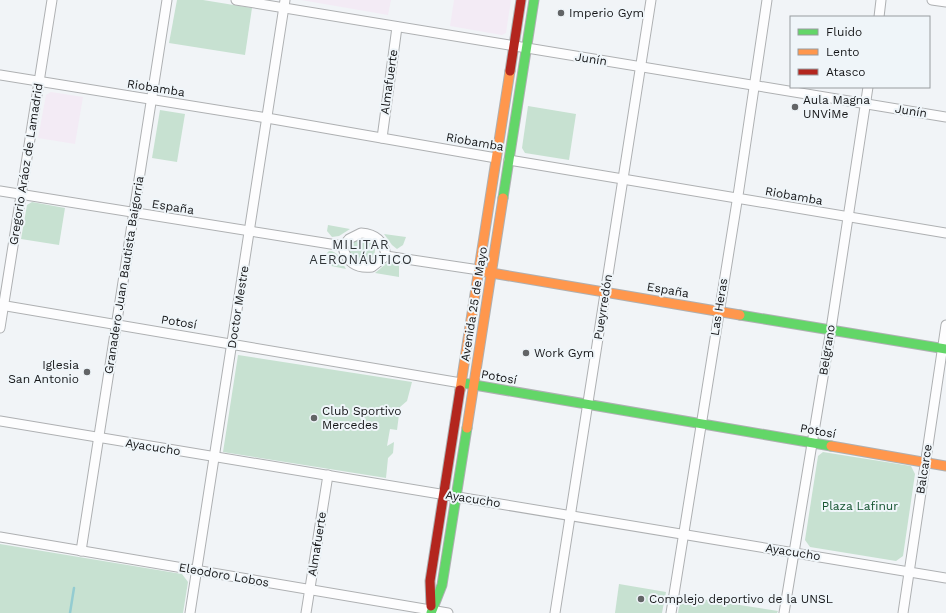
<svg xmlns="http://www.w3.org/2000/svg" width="946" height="613" font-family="'Work Sans',sans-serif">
<rect width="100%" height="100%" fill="#f1f4f7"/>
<!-- education -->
<g fill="#f3ebf5">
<path d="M 301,0 L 391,0 L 388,15 Z"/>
<path d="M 454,0 L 511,0 L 506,33 L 502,35 L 450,26 Z"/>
<path d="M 51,92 L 83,97 L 75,144 L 38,138 L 46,95 Z"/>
</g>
<!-- green -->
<g fill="#c7e1d1">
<path d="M 177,0 L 203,0 L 252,8 L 245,55 L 169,43 Z"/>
<path d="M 528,106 L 576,114 L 569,160 L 525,153 L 522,148 Z"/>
<path d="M 160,110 L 185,114 L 177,162 L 152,158 Z"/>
<path d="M 32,202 L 65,208 L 59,245 L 21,239 L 27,205 Z"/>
<path d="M 328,225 L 350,229 L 339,236 L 332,237 L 327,231 Z"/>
<path d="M 384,234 L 406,237 L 403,245 L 397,249 L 392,245 Z"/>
<circle cx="362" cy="250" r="13"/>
<path d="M 329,251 C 339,251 341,261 346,269 L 321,264 L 323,257 Z"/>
<path d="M 388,262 L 396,262 L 399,266 L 399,277 L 375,273 Z"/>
<path d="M 238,355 L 412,382 L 407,401 L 400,407 L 397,430 L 390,429 L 387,446 L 394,442 L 393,453 L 388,458 L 386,478 L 223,452 Z"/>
<path d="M 823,452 L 911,466 L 915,474 L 903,556 L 896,561 L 810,547 L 805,540 L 818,456 Z"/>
<path d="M 0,544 L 182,574 L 188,582 L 183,613 L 0,613 Z"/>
<path d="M 619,584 L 666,592 L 662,613 L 615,613 Z"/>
<path d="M 681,596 L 778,611 L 777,613 L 678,613 Z"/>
</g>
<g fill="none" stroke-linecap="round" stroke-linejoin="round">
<!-- stream -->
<path stroke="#94ccd1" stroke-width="2.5" d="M 70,613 L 74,588"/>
<defs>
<g id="street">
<path d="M 236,0 L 946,117"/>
<path d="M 932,0 L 946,2"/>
<path d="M 879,17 L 881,0"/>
<path d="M 0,75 L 267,118 L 496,158"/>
<path d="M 382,138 L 397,27"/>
<path d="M 509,160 L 946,233"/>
<path d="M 0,191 L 343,246"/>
<path d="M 361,233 C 376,234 384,241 386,256 L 372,267 C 357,269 345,262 343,246 L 349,239 Z"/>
<path d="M 386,256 L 479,270"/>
<path d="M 0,305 L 461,383"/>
<path d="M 0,328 L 52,0"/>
<path d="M 0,421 L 946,578"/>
<path d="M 0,537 L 448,613"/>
<path d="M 81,551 L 167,0"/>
<path d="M 190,613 L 285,0"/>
<path d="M 306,613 L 328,475"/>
<path d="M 555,613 L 651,0"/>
<path d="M 671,613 L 739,189 L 767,0"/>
<path d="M 784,613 L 831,329 L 868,87"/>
<path d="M 903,613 L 946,325"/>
</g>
<g id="fast">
<path d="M 503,198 L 534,0"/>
<path d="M 740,315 L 946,349"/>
<path d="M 463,383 L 831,446"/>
<path d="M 431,613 L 442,585 L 467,428"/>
</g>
<g id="slow">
<path d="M 480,271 L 740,315"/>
<path d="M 460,390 L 510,71"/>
<path d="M 467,428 L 503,198"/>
<path d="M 831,446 L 946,466"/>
</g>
<g id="jam">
<path d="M 510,71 L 521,0"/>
<path d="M 431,606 L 430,581 L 460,390"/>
</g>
</defs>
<!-- street casing -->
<use href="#street" stroke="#aeb0b2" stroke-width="11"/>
<!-- fast casing -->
<use href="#fast" stroke="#aeb0b2" stroke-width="11"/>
<!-- slow casing -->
<use href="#slow" stroke="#aeb0b2" stroke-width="11"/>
<!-- jam casing -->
<use href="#jam" stroke="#aeb0b2" stroke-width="11"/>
<!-- street -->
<use href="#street" stroke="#fdfdfe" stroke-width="9"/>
<!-- fast -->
<use href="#fast" stroke="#63d668" stroke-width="9"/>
<!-- slow -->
<use href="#slow" stroke="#ff974d" stroke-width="9"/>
<!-- jam -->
<use href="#jam" stroke="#b3261e" stroke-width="9"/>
</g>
<!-- markers -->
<g fill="#626466" stroke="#eff5f9" stroke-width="1.5">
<circle cx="561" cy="13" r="4"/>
<circle cx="795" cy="107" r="4"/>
<circle cx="526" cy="353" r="4"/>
<circle cx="87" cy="372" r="4"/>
<circle cx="314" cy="418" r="4"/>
<circle cx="641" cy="599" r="4"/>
</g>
<g text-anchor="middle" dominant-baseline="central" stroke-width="4" stroke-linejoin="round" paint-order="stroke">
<!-- poi labels -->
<g font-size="12" fill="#151618" stroke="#eff5f9" text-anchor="start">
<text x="569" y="13">Imperio Gym</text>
<text x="803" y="100">Aula Magna<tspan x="803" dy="14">UNViMe</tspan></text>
<text x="534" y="353">Work Gym</text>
<text x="79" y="365" text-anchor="end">Iglesia<tspan x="79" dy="14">San Antonio</tspan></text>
<text x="322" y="411">Club Sportivo<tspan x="322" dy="14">Mercedes</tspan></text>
<text x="649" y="599">Complejo deportivo de la UNSL</text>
</g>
<!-- street labels -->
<g font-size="12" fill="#151618" stroke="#eff5f9">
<text transform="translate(591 59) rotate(9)">Junín</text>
<text transform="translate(389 82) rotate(-82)">Almafuerte</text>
<text transform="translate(156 88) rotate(9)">Riobamba</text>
<text transform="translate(911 111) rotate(9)">Junín</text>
<text transform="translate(475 142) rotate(10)">Riobamba</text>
<text transform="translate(26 164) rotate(-81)">Gregorio Aráoz de Lamadrid</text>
<text transform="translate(794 196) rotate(10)">Riobamba</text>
<text transform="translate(173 207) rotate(9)">España</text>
<text transform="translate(124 275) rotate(-81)">Granadero Juan Bautista Baigorria</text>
<text transform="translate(668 290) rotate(10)">España</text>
<text transform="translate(474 304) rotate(-81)">Avenida 25 de Mayo</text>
<text transform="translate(238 307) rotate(-81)">Doctor Mestre</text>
<text transform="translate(603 307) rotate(-81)">Pueyrredón</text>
<text transform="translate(719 307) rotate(-81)">Las Heras</text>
<text transform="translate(179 322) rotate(9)">Potosí</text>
<text transform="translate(827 350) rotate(-81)">Belgrano</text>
<text transform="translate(499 377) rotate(10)">Potosí</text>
<text transform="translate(818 431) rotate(10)">Potosí</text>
<text transform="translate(153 447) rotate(9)">Ayacucho</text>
<text transform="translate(924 469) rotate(-81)">Balcarce</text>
<text transform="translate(473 499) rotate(9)">Ayacucho</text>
<text transform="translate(317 544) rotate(-81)">Almafuerte</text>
<text transform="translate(793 552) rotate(9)">Ayacucho</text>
<text transform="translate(224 575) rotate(10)">Eleodoro Lobos</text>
</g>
<!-- park labels -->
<g font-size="12" fill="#13522f" stroke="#eff5f9">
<text x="860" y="506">Plaza Lafinur</text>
</g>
<!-- neighbourhood labels -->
<g font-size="13" letter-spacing="1" fill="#2f3336" stroke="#eff5f9">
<text x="361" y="244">MILITAR<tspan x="361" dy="15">AERONÁUTICO</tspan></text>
</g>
</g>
<!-- legend -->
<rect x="790" y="16" width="140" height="72" fill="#eff5f9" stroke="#989c9f"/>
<rect x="798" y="29" width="20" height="6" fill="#63d668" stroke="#989c9f"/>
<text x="826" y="36" font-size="12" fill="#151618">Fluido</text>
<rect x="798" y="49" width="20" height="6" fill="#ff974d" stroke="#989c9f"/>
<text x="826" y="56" font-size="12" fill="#151618">Lento</text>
<rect x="798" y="69" width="20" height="6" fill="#b3261e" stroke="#989c9f"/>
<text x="826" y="76" font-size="12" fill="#151618">Atasco</text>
</svg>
